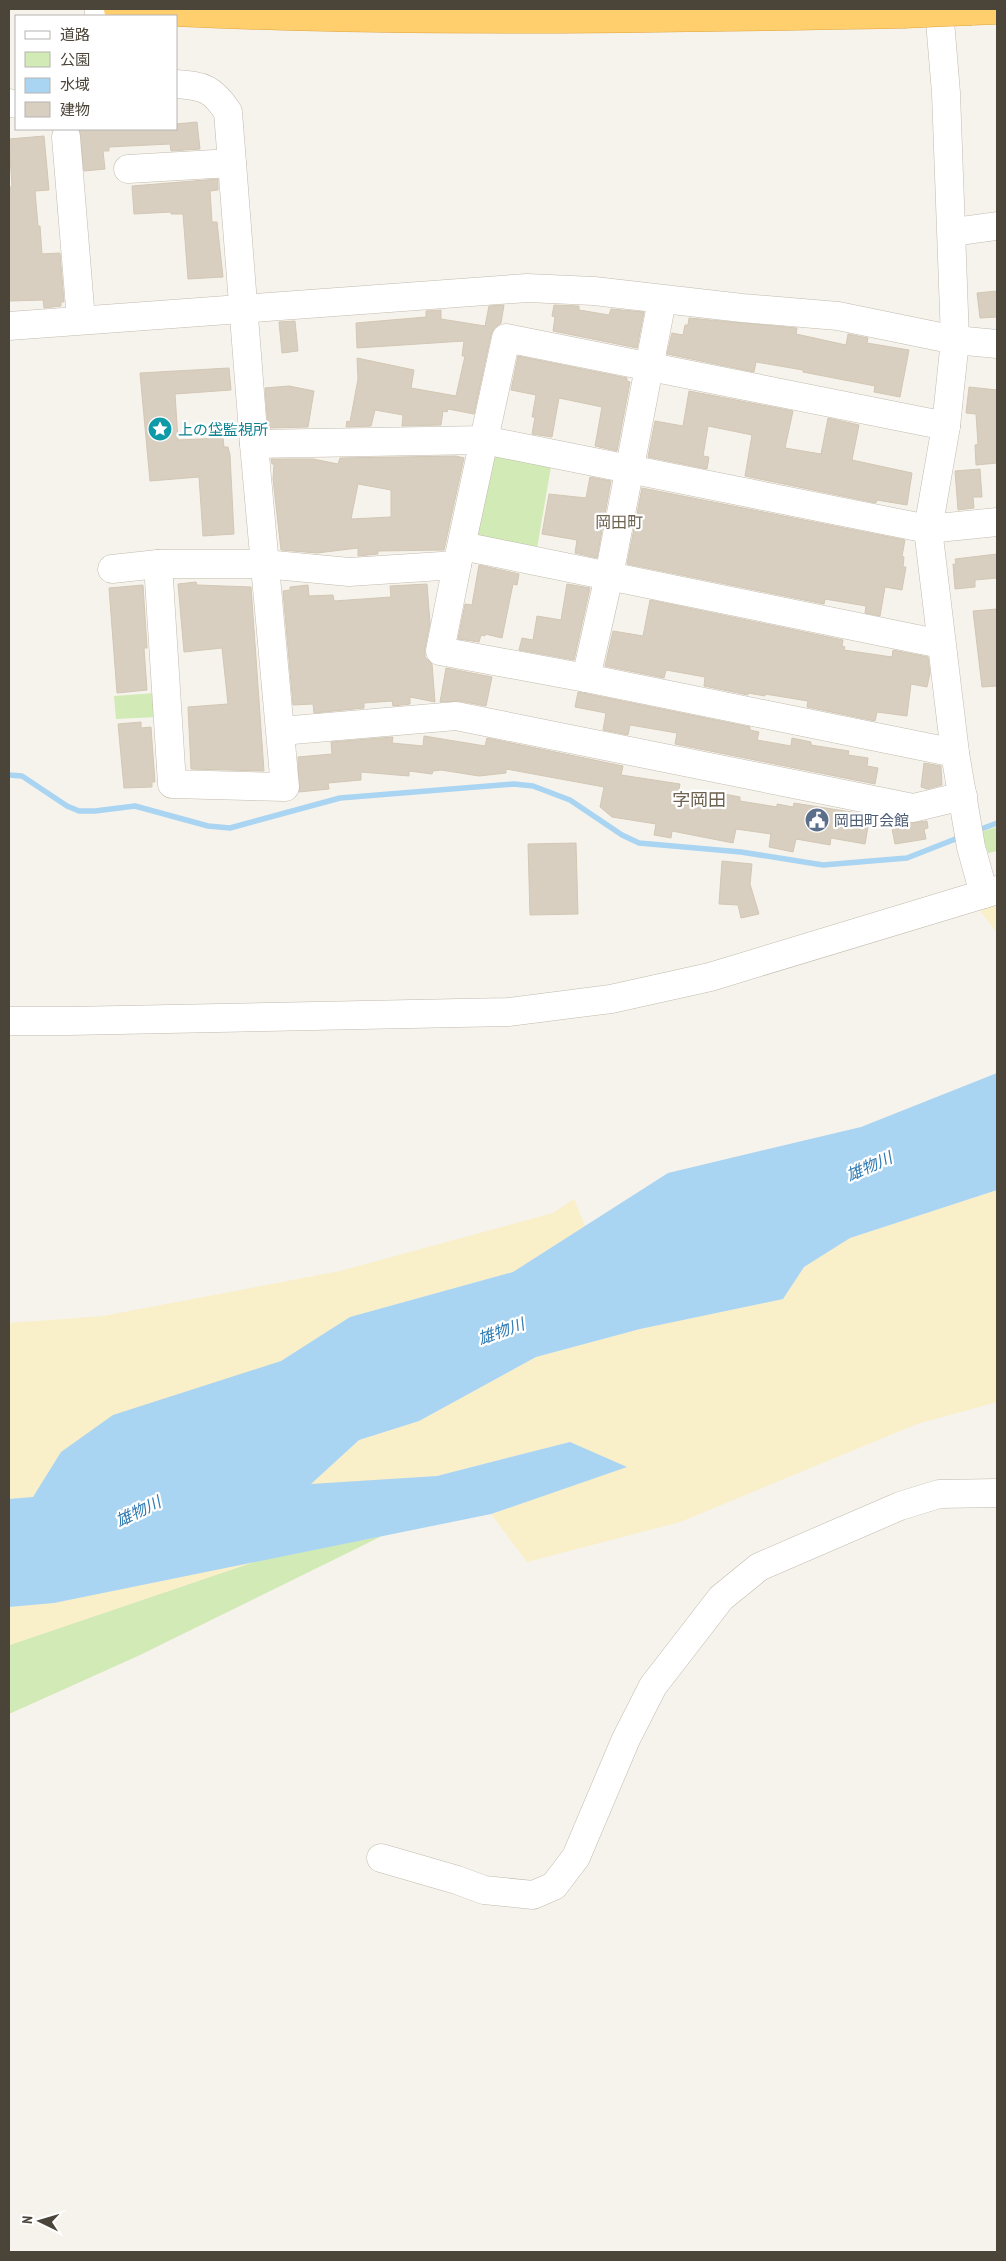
<svg xmlns="http://www.w3.org/2000/svg" width="1006" height="2261" font-family="'PT Sans Narrow','Noto Sans JP',sans-serif">
<rect width="100%" height="100%" fill="#f6f3ec"/>
<!-- green -->
<g fill="#d2eab5">
<path d="M 484,440 L 553,455 L 535,560 L 462,546 Z"/>
<path d="M 156,693 L 157,717 L 116,719 L 114,696 Z"/>
<path d="M 997,827 L 997,851 L 988,853 L 981,832 Z"/>
<path d="M 382,1536 L 138,1656 L 9,1714 L 9,1645 L 257,1561 Z"/>
</g>
<!-- sand -->
<g fill="#f9efc9">
<path d="M 997,897 L 997,933 L 976,905 Z"/>
<path d="M 997,1190 L 997,1402 L 917,1424 L 680,1522 L 527,1562 L 491,1514 L 622,1468 L 570,1442 L 437,1476 L 310,1485 L 359,1440 L 419,1421 L 536,1357 L 640,1329 L 783,1299 L 804,1267 L 850,1238 Z"/>
<path d="M 574,1199 L 585,1226 L 513,1272 L 350,1317 L 281,1361 L 204,1387 L 61,1452 L 33,1498 L 9,1499 L 9,1323 L 103,1316 L 340,1271 L 553,1213 Z"/>
<path d="M 257,1561 L 10,1645 L 9,1645 L 9,1607 L 54,1603 Z"/>
</g>
<!-- water -->
<path fill="#a9d4f2" d="M 997,1073 L 997,1190 L 850,1238 L 804,1267 L 783,1299 L 640,1329 L 536,1357 L 419,1421 L 359,1440 L 311,1484 L 437,1476 L 570,1442 L 627,1467 L 491,1514 L 54,1603 L 9,1607 L 9,1499 L 33,1497 L 61,1452 L 113,1415 L 281,1361 L 350,1317 L 513,1272 L 668,1173 L 861,1127 Z"/>
<g fill="none" stroke-linecap="round" stroke-linejoin="round">
<!-- stream -->
<g stroke="#a9d4f2" stroke-width="5.5">
<path d="M 9,775 L 22,776 L 67,806 L 79,811 L 95,811 L 135,806 L 208,826 L 230,828 L 340,798 L 514,784 L 533,786 L 570,800 L 622,835 L 639,843 L 741,852 L 823,865 L 907,858 L 963,836"/>
<path d="M 976,831 L 997,823"/>
</g>
</g>
<!-- building -->
<g fill="#d8cfc1" stroke="#d3c7b4" fill-rule="evenodd">
<path d="M 197,122 L 200,149 L 171,151 L 170,144 L 109,147 L 109,151 L 103,151 L 105,169 L 84,171 L 79,129 L 176,129 L 176,124 Z"/>
<path d="M 44,136 L 49,190 L 35,191 L 38,226 L 40,226 L 42,254 L 60,253 L 64,302 L 61,302 L 61,306 L 44,308 L 43,300 L 9,301 L 9,187 L 12,187 L 9,139 Z"/>
<path d="M 218,179 L 218,190 L 210,191 L 212,222 L 217,222 L 223,277 L 188,279 L 183,214 L 171,214 L 171,212 L 134,214 L 132,186 Z"/>
<path d="M 997,291 L 997,317 L 980,318 L 977,293 Z"/>
<path d="M 504,305 L 501,323 L 494,328 L 491,335 L 474,414 L 448,409 L 447,412 L 443,411 L 441,425 L 402,426 L 403,415 L 375,410 L 371,426 L 346,427 L 347,421 L 350,422 L 358,379 L 357,358 L 414,370 L 411,388 L 456,396 L 465,356 L 462,356 L 464,341 L 357,348 L 356,323 L 426,317 L 426,311 L 441,310 L 441,319 L 485,326 L 489,306 Z"/>
<path d="M 554,305 L 579,306 L 579,310 L 609,315 L 611,309 L 644,312 L 637,348 L 553,331 L 555,317 L 552,316 Z"/>
<path d="M 689,318 L 797,328 L 796,334 L 846,345 L 848,334 L 868,338 L 867,343 L 909,350 L 900,397 L 874,392 L 875,386 L 803,372 L 803,370 L 756,362 L 754,372 L 667,354 L 672,333 L 683,335 L 685,325 L 688,325 Z"/>
<path d="M 295,321 L 298,351 L 282,353 L 279,322 Z"/>
<path d="M 518,356 L 627,378 L 627,381 L 630,382 L 617,451 L 595,446 L 602,407 L 559,398 L 552,437 L 532,434 L 535,417 L 532,417 L 536,395 L 511,390 Z"/>
<path d="M 229,368 L 231,390 L 175,394 L 178,440 L 223,438 L 224,447 L 228,447 L 230,455 L 234,534 L 203,536 L 199,477 L 150,481 L 140,373 Z"/>
<path d="M 289,386 L 314,391 L 308,427 L 268,428 L 265,388 Z"/>
<path d="M 969,387 L 997,390 L 997,463 L 976,465 L 975,445 L 978,444 L 976,414 L 966,413 Z"/>
<path d="M 689,391 L 793,411 L 785,448 L 821,454 L 828,418 L 859,425 L 852,460 L 912,473 L 907,505 L 877,500 L 876,503 L 745,476 L 752,435 L 708,426 L 703,456 L 709,457 L 707,469 L 648,457 L 655,421 L 683,426 Z"/>
<path d="M 456,456 L 464,458 L 444,550 L 378,551 L 378,554 L 358,556 L 358,548 L 317,553 L 281,550 L 273,479 L 274,464 L 272,464 L 271,459 L 313,459 L 338,464 L 340,458 ZM 358,484 L 391,490 L 391,517 L 351,519 Z"/>
<path d="M 980,469 L 982,497 L 973,497 L 974,508 L 958,510 L 955,471 Z"/>
<path d="M 590,477 L 611,481 L 597,558 L 575,553 L 577,540 L 542,534 L 549,494 L 586,498 Z"/>
<path d="M 642,488 L 905,540 L 902,556 L 904,557 L 903,567 L 906,567 L 902,590 L 885,587 L 880,616 L 865,613 L 866,606 L 825,599 L 824,604 L 627,564 Z"/>
<path d="M 997,554 L 997,578 L 975,580 L 975,587 L 955,589 L 953,564 L 956,564 L 955,559 Z"/>
<path d="M 479,565 L 519,574 L 517,585 L 513,584 L 502,638 L 485,634 L 485,636 L 481,635 L 479,642 L 458,639 L 465,604 L 472,605 Z"/>
<path d="M 196,582 L 197,585 L 251,587 L 264,771 L 191,769 L 188,707 L 228,704 L 222,648 L 184,652 L 178,584 Z"/>
<path d="M 427,584 L 430,623 L 425,648 L 425,657 L 432,664 L 435,702 L 410,697 L 410,704 L 393,706 L 392,701 L 364,703 L 364,708 L 314,713 L 313,704 L 293,705 L 283,591 L 290,590 L 290,587 L 308,585 L 309,596 L 333,595 L 334,601 L 391,597 L 390,586 Z"/>
<path d="M 567,584 L 590,588 L 574,660 L 519,650 L 522,638 L 533,640 L 537,616 L 561,620 Z"/>
<path d="M 143,585 L 147,648 L 144,648 L 147,690 L 117,693 L 109,588 Z"/>
<path d="M 650,600 L 843,640 L 842,646 L 845,647 L 844,650 L 892,657 L 893,650 L 928,657 L 930,673 L 927,687 L 911,684 L 907,716 L 877,712 L 875,721 L 807,707 L 808,701 L 765,694 L 765,696 L 748,693 L 748,695 L 704,686 L 705,677 L 666,670 L 664,678 L 605,666 L 613,631 L 643,636 Z"/>
<path d="M 997,609 L 997,686 L 982,687 L 973,611 Z"/>
<path d="M 446,668 L 492,677 L 486,706 L 459,701 L 440,702 Z"/>
<path d="M 578,692 L 750,727 L 750,730 L 759,732 L 757,740 L 791,746 L 792,738 L 811,742 L 811,745 L 849,751 L 848,755 L 868,758 L 867,766 L 878,768 L 875,784 L 675,744 L 677,733 L 630,725 L 628,735 L 603,730 L 606,713 L 575,707 Z"/>
<path d="M 141,722 L 141,728 L 151,727 L 155,782 L 152,782 L 152,787 L 124,788 L 118,724 Z"/>
<path d="M 424,736 L 485,746 L 487,738 L 623,766 L 621,775 L 680,784 L 678,795 L 717,801 L 719,793 L 740,797 L 740,801 L 777,807 L 777,804 L 793,807 L 794,803 L 870,815 L 865,844 L 831,838 L 830,845 L 796,839 L 793,852 L 769,847 L 771,834 L 736,829 L 733,843 L 672,831 L 671,838 L 654,835 L 656,824 L 612,817 L 600,807 L 604,787 L 506,769 L 506,773 L 479,776 L 441,770 L 433,771 L 432,774 L 409,771 L 409,776 L 361,772 L 361,780 L 328,783 L 329,789 L 299,792 L 298,757 L 332,754 L 331,742 L 393,737 L 392,743 L 423,746 Z"/>
<path d="M 924,763 L 941,766 L 942,785 L 927,789 L 921,787 Z"/>
<path d="M 890,819 L 910,823 L 927,821 L 928,828 L 924,829 L 926,839 L 895,844 Z"/>
<path d="M 576,843 L 578,914 L 530,915 L 528,844 Z"/>
<path d="M 722,861 L 752,864 L 750,884 L 759,914 L 741,918 L 738,905 L 719,904 Z"/>
</g>
<g fill="none" stroke-linecap="round" stroke-linejoin="round">
<defs>
<g id="minor">
<path d="M 99,9 L 99,16"/>
<path d="M 939,9 L 946,93 L 955,340 L 946,426 L 928,529 L 955,753 L 971,847 L 984,894"/>
<path d="M 9,103 L 16,104"/>
<path d="M 66,137 L 81,320"/>
<path d="M 128,169 L 232,163"/>
<path d="M 953,232 L 997,226"/>
<path d="M 9,326 L 527,288 L 594,291 L 742,308 L 838,316 L 955,340 L 997,344"/>
<path d="M 254,444 L 484,440 L 928,529 L 997,522"/>
<path d="M 462,546 L 941,644"/>
<path d="M 158,564 L 172,784 L 285,787 L 254,444 L 228,112 C 212,88 204,86 176,84"/>
<path d="M 457,565 L 506,338 L 946,426"/>
<path d="M 112,569 L 158,564 L 264,564 L 349,572 L 457,565 L 440,651 L 586,678 L 955,753"/>
<path d="M 586,678 L 609,576 L 662,300"/>
<path d="M 281,731 L 456,716 L 913,808 L 963,796"/>
<path d="M 9,1021 L 69,1021 L 508,1012 L 611,999 L 710,977 L 997,890"/>
<path d="M 381,1858 L 457,1880 L 484,1890 L 533,1895 L 554,1886 L 576,1857 L 626,1739 L 653,1686 L 721,1598 L 759,1567 L 900,1506 L 939,1494 L 997,1493"/>
</g>
<g id="highway">
<path d="M 118,9 C 380,24 641,19 903,14"/>
<path d="M 971,11 L 997,10"/>
</g>
</defs>
<!-- minor casing -->
<use href="#minor" stroke="#c2bbae" stroke-width="29"/>
<!-- highway casing -->
<use href="#highway" stroke="#e0a43c" stroke-width="29"/>
<!-- minor -->
<use href="#minor" stroke="#fff" stroke-width="28"/>
<!-- highway -->
<use href="#highway" stroke="#ffcf6e" stroke-width="28"/>
<defs>
<path id="highway-bridge" d="M 903,14 L 971,11"/>
</defs>
<!-- highway-bridge casing -->
<use href="#highway-bridge" stroke="#e0a43c" stroke-width="29" stroke-linecap="butt"/>
<!-- highway-bridge -->
<use href="#highway-bridge" stroke="#ffcf6e" stroke-width="28"/>
</g>
<!-- icons -->
<defs>
<symbol id="sight-disc" viewBox="-11 -11 22 22"><circle r="9.5" fill="#0f9aa8" stroke="#fff"/><path d="M0-6L1.8-2.2L6-1.7L2.9 1.2L3.7 5.4L0 3.3L-3.7 5.4L-2.9 1.2L-6-1.7L-1.8-2.2Z" fill="#fff"/></symbol>
<symbol id="civic-disc" viewBox="-11 -11 22 22"><circle r="9.5" fill="#5c6f8a" stroke="#fff"/><path d="M-.6-6.5H3V-4.5H.6V-3L4-1V1h2V6H-6V1h2V-1L-.6-3ZM-1.2 2.5V6h2.4V2.5Z" fill="#fff"/></symbol>
</defs>
<g fill-rule="evenodd">
<use href="#sight-disc" x="146" y="415" width="28" height="28"/>
<use href="#civic-disc" x="803" y="806" width="28" height="28"/>
</g>
<g text-anchor="middle" dominant-baseline="central" stroke-width="4.5" stroke-linejoin="round" paint-order="stroke">
<!-- culture labels -->
<g font-size="15" fill="#0d838f" stroke="#fff" text-anchor="start">
<text x="178" y="429">上の垈監視所</text>
</g>
<!-- service labels -->
<g font-size="15" fill="#4e5e75" stroke="#fff" text-anchor="start">
<text x="834" y="820">岡田町会館</text>
</g>
<!-- neighbourhood labels -->
<g font-size="16" fill="#6e6250" stroke="#fff">
<text x="619" y="522">岡田町</text>
</g>
<!-- water labels -->
<g font-size="16" font-style="italic" fill="#2e7ab2" stroke="#fff">
<text transform="translate(869 1166) rotate(-24)">雄物川</text>
<text transform="translate(501 1331) rotate(-20)">雄物川</text>
<text transform="translate(138 1511) rotate(-26)">雄物川</text>
</g>
<!-- quarter labels -->
<g font-size="18" fill="#6e6250" stroke="#fff">
<text x="699" y="799">字岡田</text>
</g>
</g>
<!-- border -->
<rect width="1006" height="2261" fill="none" stroke="#4b4439" stroke-width="20"/>
<!-- legend -->
<rect x="15" y="15" width="162" height="115" fill="#ffffff" stroke="#b7b4b0"/>
<rect x="25" y="31" width="25" height="8" fill="#ffffff" stroke="#b7b4b0"/>
<text x="60" y="40" font-size="15" fill="#4b4439">道路</text>
<rect x="25" y="52" width="25" height="15" fill="#d2eab5" stroke="#b7b4b0"/>
<text x="60" y="65" font-size="15" fill="#4b4439">公園</text>
<rect x="25" y="78" width="25" height="15" fill="#a9d4f2" stroke="#b7b4b0"/>
<text x="60" y="90" font-size="15" fill="#4b4439">水域</text>
<rect x="25" y="102" width="25" height="15" fill="#d8cfc1" stroke="#b7b4b0"/>
<text x="60" y="115" font-size="15" fill="#4b4439">建物</text>
<!-- north arrow -->
<g transform="translate(40 2221) rotate(275)" stroke="#ffffff" stroke-width="4" paint-order="stroke">
<path d="M0-4L9 19L0 12L-9 19Z" fill="#4b4439"/>
<text y="-8" font-size="14" font-weight="bold" text-anchor="middle" fill="#4b4439">N</text>
</g>
</svg>
